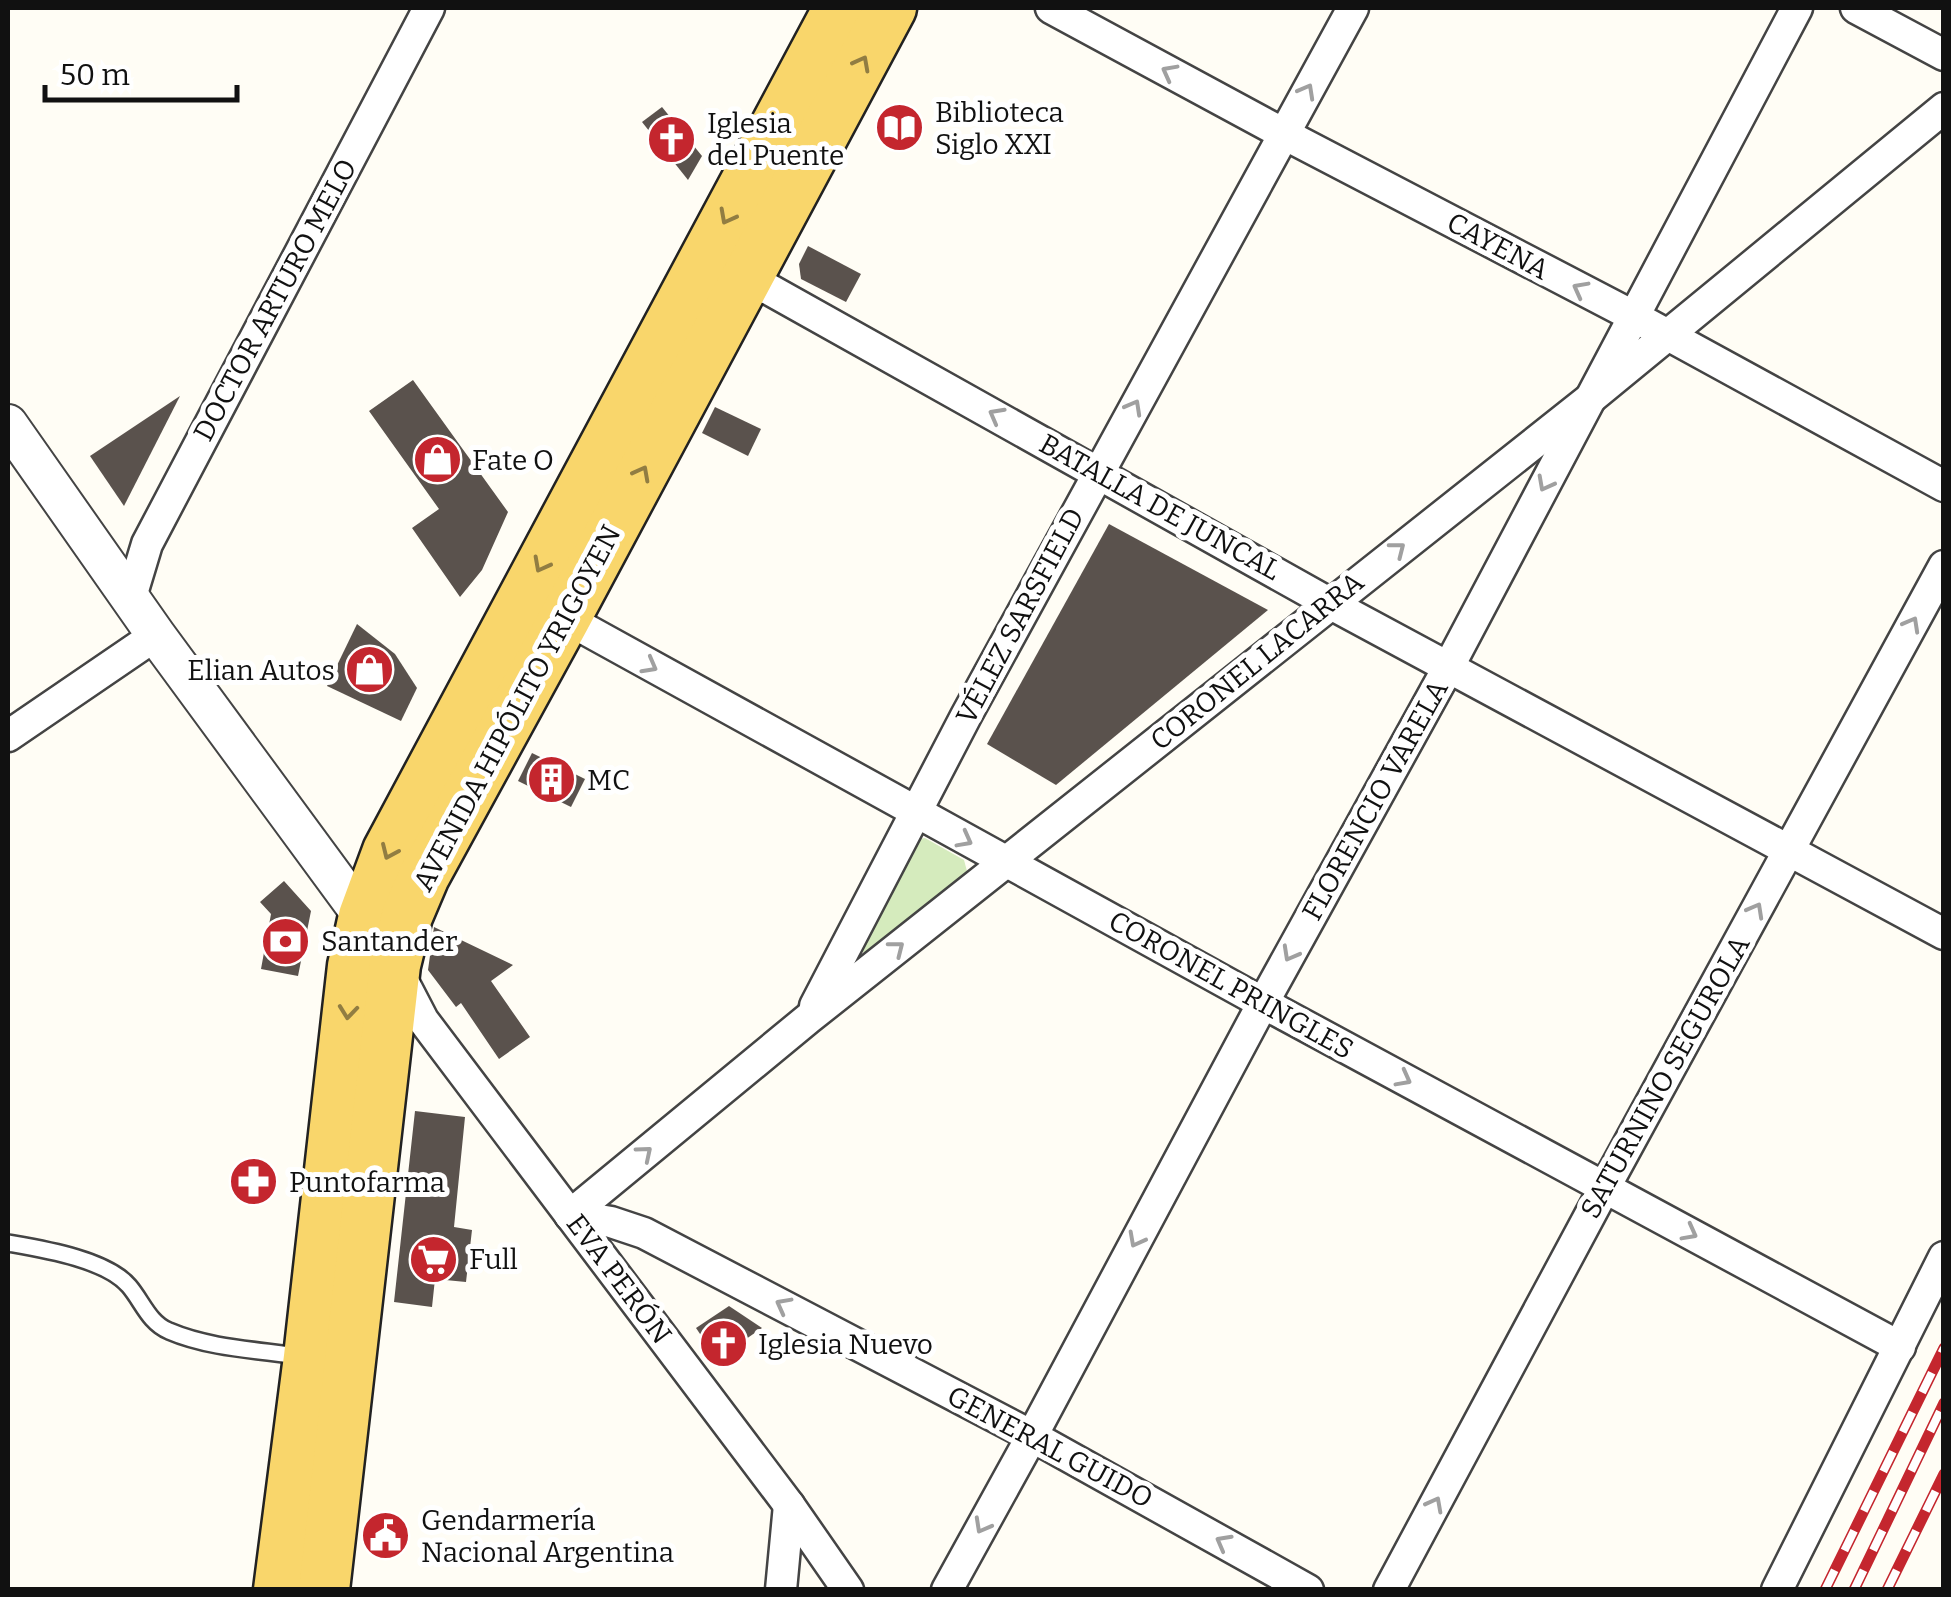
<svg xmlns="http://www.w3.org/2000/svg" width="1951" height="1597" font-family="Bitter,serif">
<rect width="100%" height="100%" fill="#fffdf5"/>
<!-- green -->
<path fill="#d5ebbd" d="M 925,838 L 964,860 L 968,875 L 873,953 L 861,952 L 856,941 L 911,840 Z"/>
<!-- building -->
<g fill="#5a524d">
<path d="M 662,107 L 702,156 L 688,180 L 642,122 Z"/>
<path d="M 808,246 L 861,274 L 846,302 L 801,279 L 799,264 Z"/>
<path d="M 413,380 L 508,512 L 482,570 L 460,597 L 412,528 L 439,509 L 369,411 Z"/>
<path d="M 180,396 L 124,506 L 90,456 Z"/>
<path d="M 715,407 L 761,429 L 748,456 L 702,433 Z"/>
<path d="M 1109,524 L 1268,610 L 1056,785 L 987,744 Z"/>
<path d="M 357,624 L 395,654 L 417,688 L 401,721 L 327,686 Z"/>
<path d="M 532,753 L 585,779 L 571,807 L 518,781 Z"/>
<path d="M 284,881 L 311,911 L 298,976 L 261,969 L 271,914 L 260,902 Z"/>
<path d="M 434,927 L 513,965 L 491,981 L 530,1037 L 499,1059 L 461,1003 L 456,1007 L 428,970 Z"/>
<path d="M 415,1111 L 465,1117 L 454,1227 L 472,1230 L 466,1282 L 435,1279 L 432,1307 L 394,1302 Z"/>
<path d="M 729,1306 L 762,1328 L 717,1359 L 696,1328 Z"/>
</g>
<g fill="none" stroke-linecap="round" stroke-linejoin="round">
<defs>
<path id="service" d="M 8,1243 C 42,1249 106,1259 129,1286 C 142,1301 149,1323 169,1331 C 211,1349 261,1350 305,1357"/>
<g id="minor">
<path d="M 1051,8 L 1284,134 L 1635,317 L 1944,486"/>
<path d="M 1856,8 L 1944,55"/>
<path d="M 747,277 L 1329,603 L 1944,934"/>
<path d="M 131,597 L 147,544 L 429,8"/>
<path d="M 565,618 L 1263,1003 L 1900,1347"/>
<path d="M 8,736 L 156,635"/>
<path d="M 396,968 L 423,1020 L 789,1505 L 848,1590"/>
<path d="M 815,1006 L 966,716 L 1353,8"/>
<path d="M 570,1215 L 809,1018 L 1591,398 L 1944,108"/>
<path d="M 570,1215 L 611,1222 L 644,1233 L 1032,1436 L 1308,1590"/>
<path d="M 781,1590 L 789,1505"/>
<path d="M 947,1590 L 1032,1436 L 1263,1003 L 1448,668 L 1797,8"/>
<path d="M 1389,1590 L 1605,1187 L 1944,566"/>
<path d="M 1777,1590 L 1944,1257"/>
</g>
<path id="tertiary" d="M 8,424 L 156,635 L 375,933"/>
<g id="primary">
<path d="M 279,1590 L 309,1357 L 353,966 L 364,916 L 388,851 L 839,8"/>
<path d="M 324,1590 L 395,965 L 407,916 L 424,876 L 565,618 L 891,8"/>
</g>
</defs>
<!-- service casing -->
<use href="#service" stroke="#444" stroke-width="20"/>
<!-- minor casing -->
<use href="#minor" stroke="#444" stroke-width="35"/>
<!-- tertiary casing -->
<use href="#tertiary" stroke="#444" stroke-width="42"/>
<!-- primary casing -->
<use href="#primary" stroke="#222" stroke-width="55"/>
<!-- service -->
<use href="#service" stroke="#fff" stroke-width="15"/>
<!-- minor -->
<use href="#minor" stroke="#fff" stroke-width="30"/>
<!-- tertiary -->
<use href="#tertiary" stroke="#fff" stroke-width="38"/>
<!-- primary -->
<use href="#primary" stroke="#f9d66b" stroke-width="50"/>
<defs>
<g id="rail">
<path d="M 1825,1590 L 1944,1348"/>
<path d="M 1854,1590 L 1944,1403"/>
<path d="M 1887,1590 L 1944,1474"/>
</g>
</defs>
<!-- rail casing -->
<use href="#rail" stroke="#c4262e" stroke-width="11"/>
<!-- rail -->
<use href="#rail" stroke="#fff" stroke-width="8" stroke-dasharray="22" stroke-linecap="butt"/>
</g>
<!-- one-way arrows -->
<defs><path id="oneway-chevron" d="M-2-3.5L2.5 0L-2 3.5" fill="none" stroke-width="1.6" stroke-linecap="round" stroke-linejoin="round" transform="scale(2.5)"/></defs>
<g stroke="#917d42">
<use href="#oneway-chevron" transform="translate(862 63) rotate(-62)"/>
<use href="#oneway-chevron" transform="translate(727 217) rotate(118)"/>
<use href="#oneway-chevron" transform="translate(642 473) rotate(-62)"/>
<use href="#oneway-chevron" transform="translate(541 565) rotate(118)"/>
<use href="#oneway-chevron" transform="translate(389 852) rotate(114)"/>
<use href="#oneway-chevron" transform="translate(348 1012) rotate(96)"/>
</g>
<g stroke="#a0a0a0">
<use href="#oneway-chevron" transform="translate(1169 72) rotate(-152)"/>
<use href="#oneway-chevron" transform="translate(1307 91) rotate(-61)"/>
<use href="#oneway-chevron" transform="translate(1580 289) rotate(-152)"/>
<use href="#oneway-chevron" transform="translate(1134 407) rotate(-61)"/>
<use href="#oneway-chevron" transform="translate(996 415) rotate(-151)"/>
<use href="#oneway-chevron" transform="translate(1545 484) rotate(118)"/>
<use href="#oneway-chevron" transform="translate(1398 549) rotate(-38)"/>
<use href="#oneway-chevron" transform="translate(1912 624) rotate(-61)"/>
<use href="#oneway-chevron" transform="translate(650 666) rotate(29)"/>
<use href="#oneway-chevron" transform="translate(965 840) rotate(28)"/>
<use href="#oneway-chevron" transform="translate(1756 910) rotate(-61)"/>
<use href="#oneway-chevron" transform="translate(897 948) rotate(-38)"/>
<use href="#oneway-chevron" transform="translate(1290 954) rotate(119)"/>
<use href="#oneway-chevron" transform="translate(1404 1079) rotate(28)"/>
<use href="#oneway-chevron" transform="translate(645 1153) rotate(-40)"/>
<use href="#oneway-chevron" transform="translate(1690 1233) rotate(28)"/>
<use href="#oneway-chevron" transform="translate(1136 1240) rotate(118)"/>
<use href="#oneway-chevron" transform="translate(783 1305) rotate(-152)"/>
<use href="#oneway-chevron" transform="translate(1435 1504) rotate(-62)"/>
<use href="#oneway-chevron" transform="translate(982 1526) rotate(119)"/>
<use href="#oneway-chevron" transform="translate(1223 1542) rotate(-151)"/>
</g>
<!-- icons -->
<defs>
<symbol id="library-disc" viewBox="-11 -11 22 22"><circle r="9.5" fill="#c4262e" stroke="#fff"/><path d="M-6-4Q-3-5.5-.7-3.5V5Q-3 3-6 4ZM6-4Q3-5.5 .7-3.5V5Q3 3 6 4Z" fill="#fff"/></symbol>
<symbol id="church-disc" viewBox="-11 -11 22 22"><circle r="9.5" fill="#c4262e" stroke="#fff"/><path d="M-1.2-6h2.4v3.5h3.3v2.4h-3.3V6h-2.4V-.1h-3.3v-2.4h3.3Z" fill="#fff"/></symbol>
<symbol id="shop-disc" viewBox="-11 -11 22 22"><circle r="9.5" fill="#c4262e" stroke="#fff"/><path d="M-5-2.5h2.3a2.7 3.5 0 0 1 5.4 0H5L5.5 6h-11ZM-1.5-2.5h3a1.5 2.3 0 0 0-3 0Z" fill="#fff"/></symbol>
<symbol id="building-disc" viewBox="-11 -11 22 22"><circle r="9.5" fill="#c4262e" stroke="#fff"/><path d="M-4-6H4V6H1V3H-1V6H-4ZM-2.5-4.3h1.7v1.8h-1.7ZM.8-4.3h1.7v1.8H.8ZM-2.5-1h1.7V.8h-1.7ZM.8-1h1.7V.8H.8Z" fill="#fff"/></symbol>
<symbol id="bank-disc" viewBox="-11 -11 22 22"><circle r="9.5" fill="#c4262e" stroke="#fff"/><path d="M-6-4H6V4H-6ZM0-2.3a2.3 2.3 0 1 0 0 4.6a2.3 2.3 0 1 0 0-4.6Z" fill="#fff"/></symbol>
<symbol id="pharmacy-disc" viewBox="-11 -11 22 22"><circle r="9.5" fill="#c4262e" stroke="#fff"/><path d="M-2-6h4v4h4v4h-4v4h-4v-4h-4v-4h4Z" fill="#fff"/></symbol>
<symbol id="supermarket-disc" viewBox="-11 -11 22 22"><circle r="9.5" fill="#c4262e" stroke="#fff"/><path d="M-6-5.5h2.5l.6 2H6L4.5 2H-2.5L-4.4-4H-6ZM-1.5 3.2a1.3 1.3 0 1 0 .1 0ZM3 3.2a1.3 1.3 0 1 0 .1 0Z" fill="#fff"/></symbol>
<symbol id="civic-disc" viewBox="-11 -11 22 22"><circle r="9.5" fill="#c4262e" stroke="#fff"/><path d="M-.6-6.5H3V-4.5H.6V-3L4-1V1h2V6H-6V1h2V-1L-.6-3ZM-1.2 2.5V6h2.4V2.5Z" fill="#fff"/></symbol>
</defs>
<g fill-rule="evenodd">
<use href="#library-disc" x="872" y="100" width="55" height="55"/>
<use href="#church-disc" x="644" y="112" width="55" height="55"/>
<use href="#shop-disc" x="410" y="432" width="55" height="55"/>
<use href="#shop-disc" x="342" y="642" width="55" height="55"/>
<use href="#building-disc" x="524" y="752" width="55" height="55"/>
<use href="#bank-disc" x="258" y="914" width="55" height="55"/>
<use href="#pharmacy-disc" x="226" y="1154" width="55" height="55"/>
<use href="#supermarket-disc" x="406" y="1232" width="55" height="55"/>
<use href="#church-disc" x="696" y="1316" width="55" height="55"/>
<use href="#civic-disc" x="358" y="1508" width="55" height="55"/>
</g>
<g text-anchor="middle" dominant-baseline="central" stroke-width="10" stroke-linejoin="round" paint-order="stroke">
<!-- poi labels -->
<g font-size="28" fill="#111" stroke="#fff" text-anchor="start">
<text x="935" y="112">Biblioteca<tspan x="935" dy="32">Siglo XXI</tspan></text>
<text x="707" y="123">Iglesia<tspan x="707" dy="32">del Puente</tspan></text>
<text x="472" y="460">Fate O</text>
<text x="335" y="670" text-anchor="end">Elian Autos</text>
<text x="587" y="780">MC</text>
<text x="321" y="941">Santander</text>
<text x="289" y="1182">Puntofarma</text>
<text x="469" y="1259">Full</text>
<text x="758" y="1344">Iglesia Nuevo</text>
<text x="421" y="1520">Gendarmería<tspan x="421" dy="32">Nacional Argentina</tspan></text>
</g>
<!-- street labels -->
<g font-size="28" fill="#111" stroke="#fff">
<text transform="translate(1498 246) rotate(28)">CAYENA</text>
<text transform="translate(275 300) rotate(-62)">DOCTOR ARTURO MELO</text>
<text transform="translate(1160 507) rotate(29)">BATALLA DE JUNCAL</text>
<text transform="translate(1020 616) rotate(-62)">VÉLEZ SARSFIELD</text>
<text transform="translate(1257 661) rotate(-39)">CORONEL LACARRA</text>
<text transform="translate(517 708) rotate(-62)">AVENIDA HIPÓLITO YRIGOYEN</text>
<text transform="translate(1375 800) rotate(-61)">FLORENCIO VARELA</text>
<text transform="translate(1231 985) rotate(29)">CORONEL PRINGLES</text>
<text transform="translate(1665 1077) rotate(-61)">SATURNINO SEGUROLA</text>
<text transform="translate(619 1279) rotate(53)">EVA PERÓN</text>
<text transform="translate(1050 1447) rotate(28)">GENERAL GUIDO</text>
</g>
</g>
<!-- border -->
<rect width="1951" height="1597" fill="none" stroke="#111111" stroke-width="20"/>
<!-- scale -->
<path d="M45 85v15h192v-15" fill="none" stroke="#111111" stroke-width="5"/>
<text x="60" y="85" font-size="30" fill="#111111" stroke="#ffffff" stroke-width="8" paint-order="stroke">50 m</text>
</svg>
